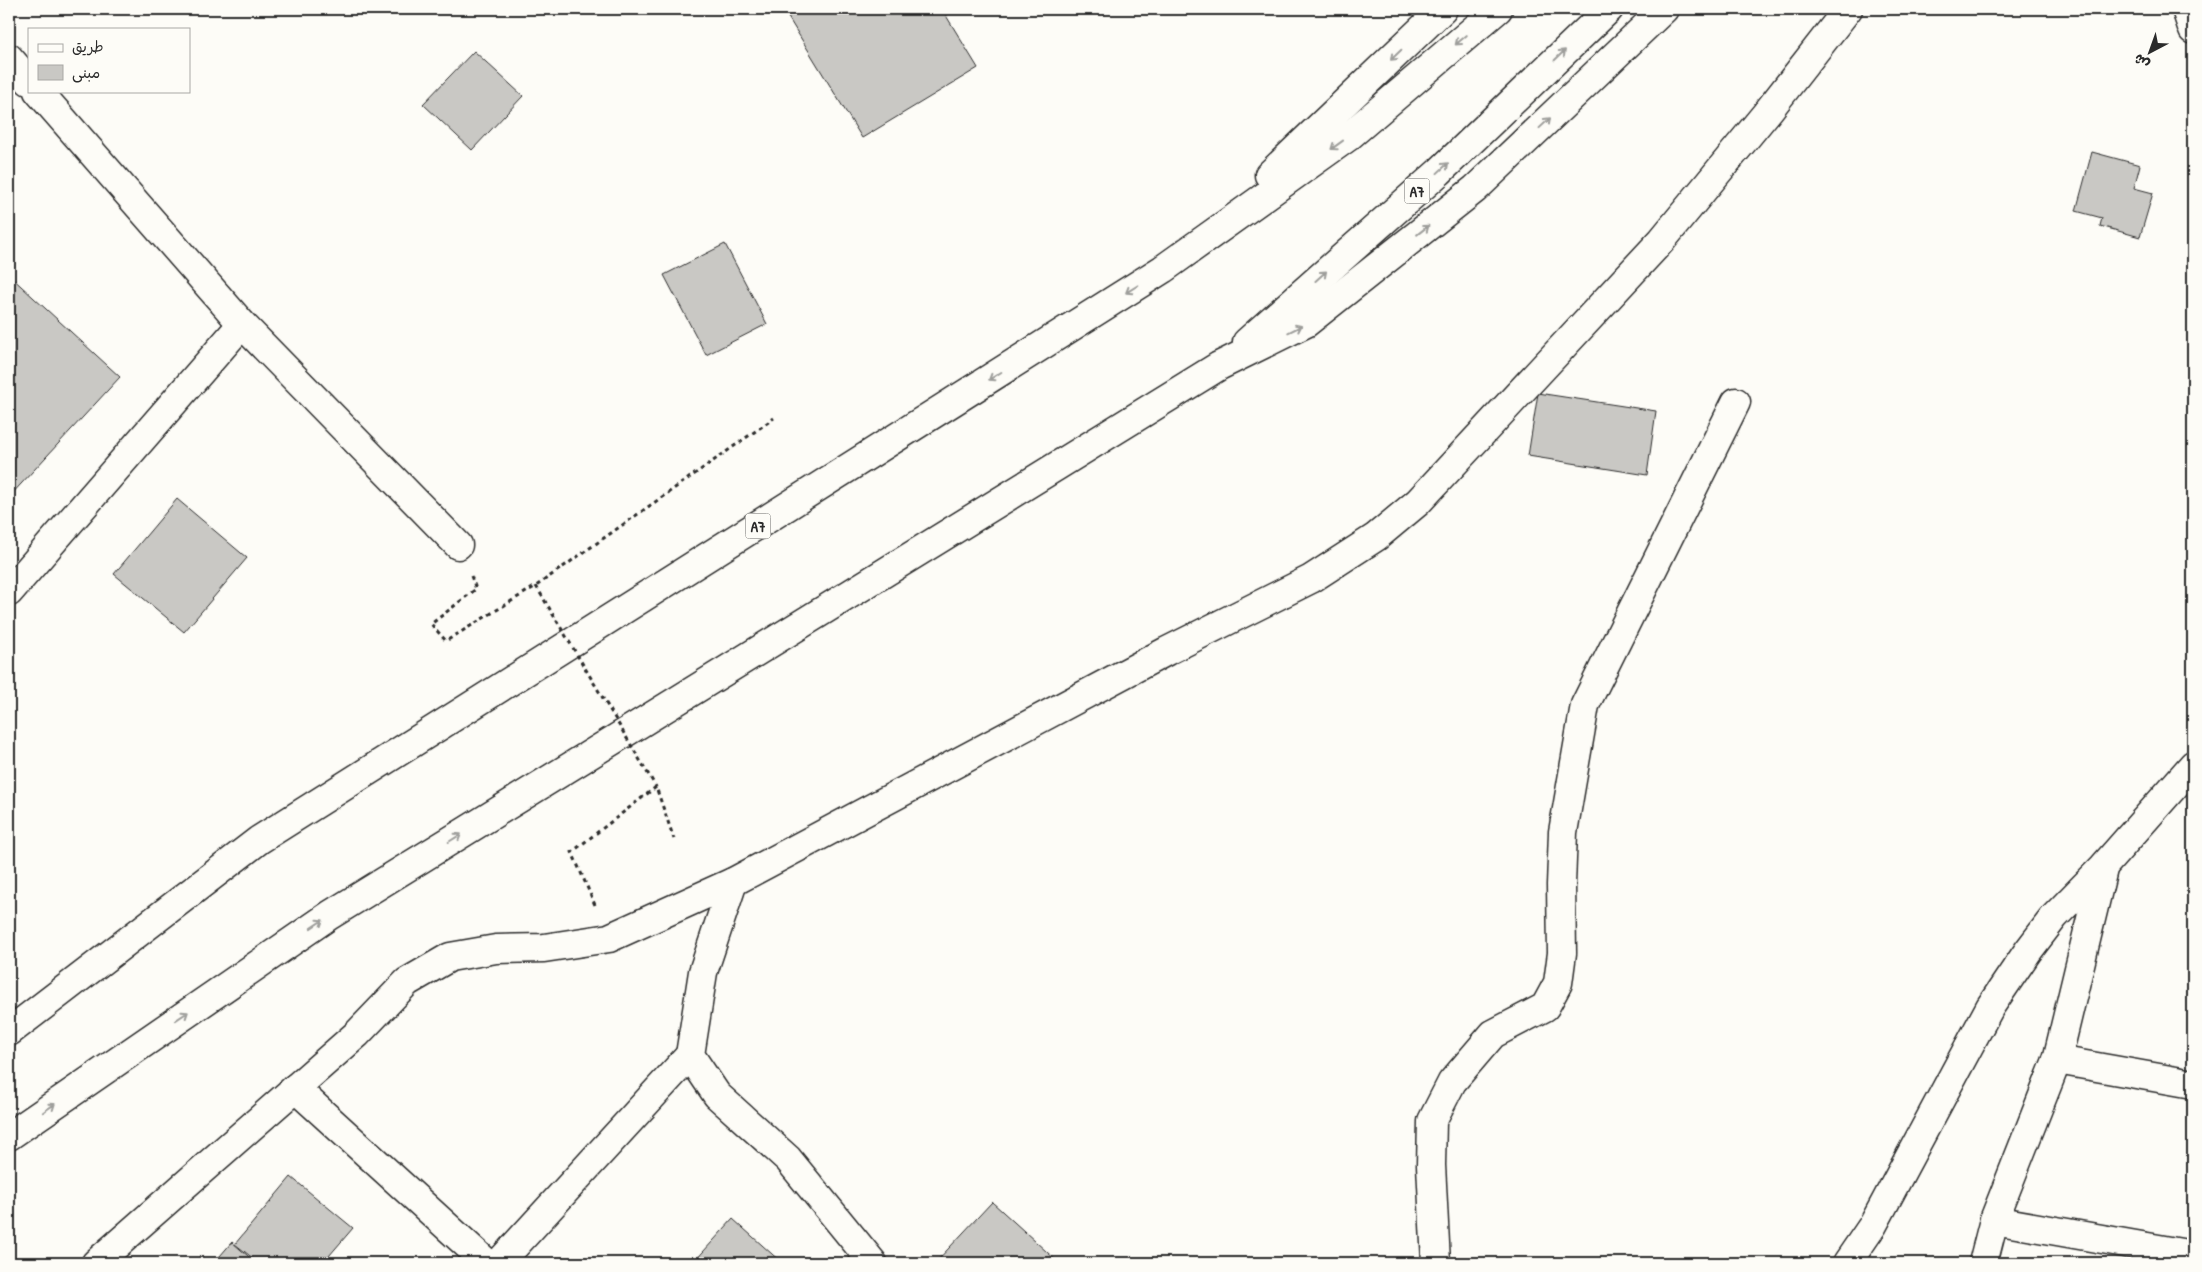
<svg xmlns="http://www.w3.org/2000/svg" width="2202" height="1272" font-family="'Patrick Hand','Playpen Sans Arabic',sans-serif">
<rect width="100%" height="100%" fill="#fdfcf7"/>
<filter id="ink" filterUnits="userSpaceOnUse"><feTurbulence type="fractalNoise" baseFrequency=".02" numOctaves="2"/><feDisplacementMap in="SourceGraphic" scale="10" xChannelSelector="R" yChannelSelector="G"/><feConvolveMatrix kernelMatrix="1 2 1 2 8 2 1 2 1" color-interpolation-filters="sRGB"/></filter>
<g filter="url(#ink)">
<!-- building -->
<g fill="#c9c8c4" stroke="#2b2b2b">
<path d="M 783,9 L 942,9 L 978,68 L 862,138 Z"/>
<path d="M 474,51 L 523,96 L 472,150 L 423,104 Z"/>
<path d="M 2092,152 L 2140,165 L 2134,188 L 2153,193 L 2140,237 L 2100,226 L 2102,218 L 2076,211 Z"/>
<path d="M 725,244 L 767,324 L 706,355 L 664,275 Z"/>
<path d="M 9,275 L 120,377 L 9,497 Z"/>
<path d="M 1538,393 L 1656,411 L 1647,475 L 1528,456 Z"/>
<path d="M 177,499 L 247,558 L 184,632 L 114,574 Z"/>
<path d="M 291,1177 L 353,1228 L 323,1263 L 259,1263 L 235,1244 Z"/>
<path d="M 992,1202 L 1058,1262 L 1056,1263 L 935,1263 Z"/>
<path d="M 733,1219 L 782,1263 L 693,1263 Z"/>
<path d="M 232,1242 L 256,1263 L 214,1263 Z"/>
</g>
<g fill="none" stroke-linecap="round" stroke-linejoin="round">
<defs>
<g id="street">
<path d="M 2186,9 L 2193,30"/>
<path d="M 9,58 L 29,81"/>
<path d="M 38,91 L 242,324 L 458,545"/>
<path d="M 9,592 L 242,324"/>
<path d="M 733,882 L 703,972 L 690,1055 L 717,1095 L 788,1159 L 873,1263"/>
<path d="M 2057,1060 L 2193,1084"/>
<path d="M 295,1088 L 487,1263"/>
<path d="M 1994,1220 L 2193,1255"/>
<path d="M 96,1263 L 357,1034 L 407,982 L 450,957 L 496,949 L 544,948 L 609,938 L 733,882 L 1167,651 L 1311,579 L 1376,537 L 1418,502 L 1662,240 L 1769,110 L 1848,9"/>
<path d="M 499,1263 L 690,1055"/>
<path d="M 1436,1263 L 1431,1165 L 1432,1121 L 1452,1082 L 1493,1034 L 1545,1007 L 1558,983 L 1562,953 L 1561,885 L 1563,832 L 1585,705 L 1736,402"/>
<path d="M 1847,1263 L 1873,1225 L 1990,1007 L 2028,951 L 2054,917 L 2103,867 L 2193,765"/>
<path d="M 1983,1263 L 1994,1220 L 2057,1060 L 2103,869"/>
</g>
<g id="highway">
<path d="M 1269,175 L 1443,9"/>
<path d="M 1247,342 L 1439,172 L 1609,9"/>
<path d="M 9,1032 L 259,840 L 1163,269 L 1348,137 L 1498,9"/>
<path d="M 9,1136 L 330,915 L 1219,366 L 1306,323 L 1475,189 L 1664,9"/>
</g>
</defs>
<!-- street casing -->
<use href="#street" stroke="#2b2b2b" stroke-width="31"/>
<!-- highway casing -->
<use href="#highway" stroke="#2b2b2b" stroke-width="31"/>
<!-- path -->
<g stroke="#2b2b2b" stroke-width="3" stroke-dasharray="4 4" stroke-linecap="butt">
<path d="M 471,576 L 476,589 L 431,624 L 446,641 L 536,586 L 774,418"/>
<path d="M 595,905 L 572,852 L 656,787 L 674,839"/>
</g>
<!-- street -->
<use href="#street" stroke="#fdfcf7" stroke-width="28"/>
<!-- highway -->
<use href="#highway" stroke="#fdfcf7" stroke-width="28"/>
<!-- path-bridge -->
<path stroke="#2b2b2b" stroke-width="3" stroke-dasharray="4 4" stroke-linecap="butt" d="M 536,586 L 656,787"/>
</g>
<!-- one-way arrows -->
<defs><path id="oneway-shaft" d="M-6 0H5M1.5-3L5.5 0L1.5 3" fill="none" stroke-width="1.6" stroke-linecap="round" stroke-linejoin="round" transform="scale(1.25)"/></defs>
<g stroke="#9e9e9b">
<use href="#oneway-shaft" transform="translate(1461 40) rotate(140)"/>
<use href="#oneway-shaft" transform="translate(1396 55) rotate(136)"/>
<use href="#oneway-shaft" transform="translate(1560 55) rotate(-44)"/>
<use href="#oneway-shaft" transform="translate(1545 123) rotate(-43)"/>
<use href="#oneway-shaft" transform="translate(1337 145) rotate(144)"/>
<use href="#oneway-shaft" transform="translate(1443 168) rotate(-43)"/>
<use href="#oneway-shaft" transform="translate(1423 230) rotate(-38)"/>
<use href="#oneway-shaft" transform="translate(1321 276) rotate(-42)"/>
<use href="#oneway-shaft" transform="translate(1132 289) rotate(148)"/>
<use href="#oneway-shaft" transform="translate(1295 329) rotate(-26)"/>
<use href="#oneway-shaft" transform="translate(995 376) rotate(148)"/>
<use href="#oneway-shaft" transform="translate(455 838) rotate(-32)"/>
<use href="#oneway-shaft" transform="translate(317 924) rotate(-34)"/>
<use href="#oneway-shaft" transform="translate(182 1016) rotate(-34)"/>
<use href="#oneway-shaft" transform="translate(49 1108) rotate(-35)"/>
</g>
</g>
<g text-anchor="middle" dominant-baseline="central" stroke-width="4.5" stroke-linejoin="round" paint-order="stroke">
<!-- shield labels -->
<g fill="#fdfcf7" stroke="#6a6a68" stroke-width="1">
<rect x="1404.5" y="178.5" width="25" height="25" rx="4"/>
<rect x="745.5" y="513.5" width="25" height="25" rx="4"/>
</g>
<g font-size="15" font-weight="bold" fill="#2b2b2b">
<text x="1417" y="191">A7</text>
<text x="758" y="526">A7</text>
</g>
</g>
<!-- margin -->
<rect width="2202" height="1272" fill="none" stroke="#fdfcf7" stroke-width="30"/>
<rect x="15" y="15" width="2172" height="1242" fill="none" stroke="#2b2b2b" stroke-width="2" filter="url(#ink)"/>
<!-- legend -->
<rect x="28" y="28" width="162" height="65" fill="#fdfcf7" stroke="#a9a8a5"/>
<rect x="38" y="44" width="25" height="8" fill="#fdfcf7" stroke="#a9a8a5"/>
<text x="72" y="52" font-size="15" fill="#2b2b2b">طريق</text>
<rect x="38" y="65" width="25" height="15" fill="#c9c8c4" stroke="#a9a8a5"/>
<text x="72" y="78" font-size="15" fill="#2b2b2b">مبنى</text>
<!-- north arrow -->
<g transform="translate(2150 52) rotate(221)" stroke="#fdfcf7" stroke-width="4" paint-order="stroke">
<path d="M0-4L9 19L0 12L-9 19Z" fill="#2b2b2b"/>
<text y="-8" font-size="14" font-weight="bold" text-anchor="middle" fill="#2b2b2b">ش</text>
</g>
</svg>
